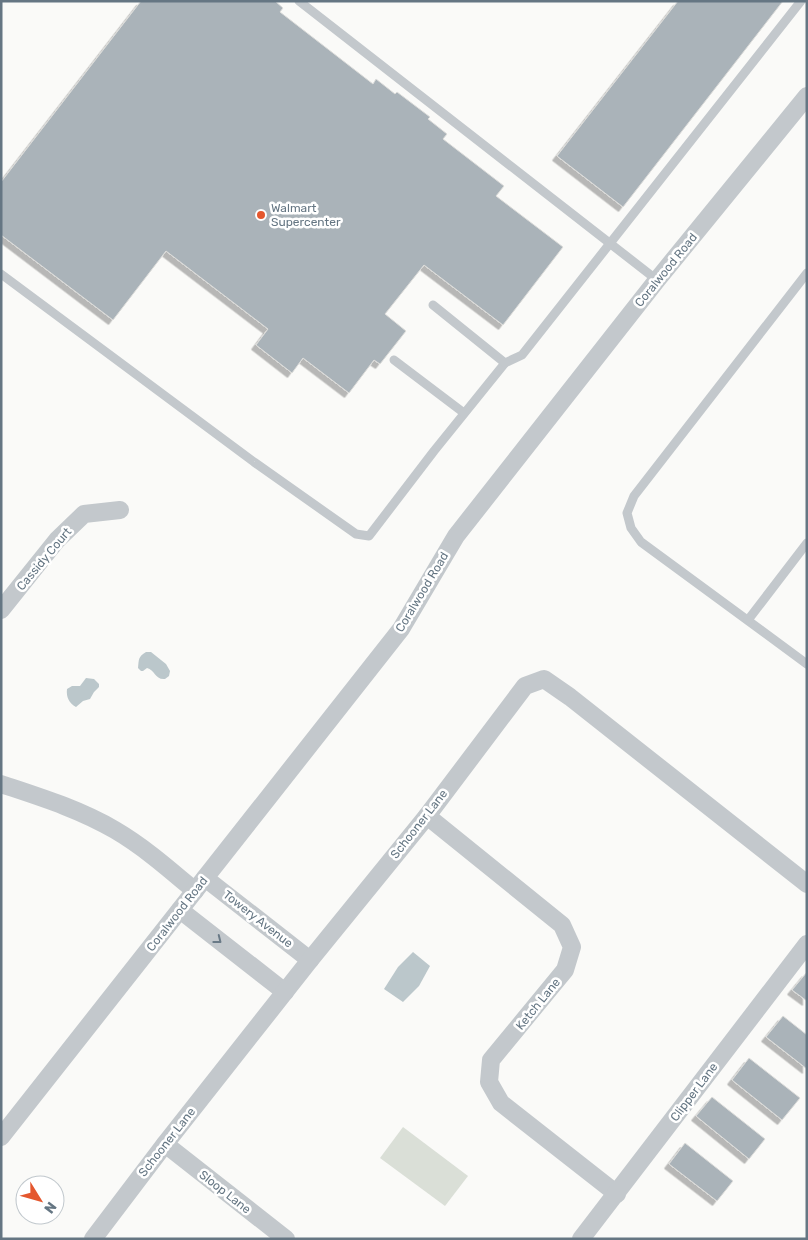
<svg xmlns="http://www.w3.org/2000/svg" width="808" height="1240" font-family="Rubik,sans-serif">
  <style>
    .green { fill: #dadfd7 }
    .water { fill: #bbc7cb }
    .building { fill: #aab3b9; stroke: #dcdcda; filter: url(#shadow) }
    .lines { fill: none; stroke-linecap: round; stroke-linejoin: round }
    .lane { stroke: #c3c8cc; stroke-width: 9 }
    .street { stroke: #c3c8cc; stroke-width: 18 }
    .oneway { stroke: #6a7a87 }
    .poi-dot { fill: #e4572e; stroke: #fff; stroke-width: 2 }
    .labels { text-anchor: middle; dominant-baseline: central; stroke-width: 5; stroke-linejoin: round; paint-order: stroke }
    .poi-label { font-size: 12px; fill: #657683; stroke: #fff; text-anchor: start }
    .street-label { font-size: 12px; fill: #657683; stroke: #fff }
  </style>
  <defs>
    <filter id="shadow"><feDropShadow dx="-4.5" dy="4.5" stdDeviation="0" flood-color="#0004"/></filter>
  </defs>
  <rect width="100%" height="100%" fill="#fafaf8"/>
  <!-- green -->
  <path class="green" d="M403 1127 468 1176 445 1206 380 1158Z"/>
  <!-- water -->
  <g class="water">
    <path d="M146 652H151L166 664 170 671 169 676 165 679C155 680 155 670 147 668L143 671H141L138 668C139 659 138 657 146 652Z"/>
    <path d="M86 678 94 679 99 684V687L94 692 90 699 83 701 76 707C69 703 66 697 67 689L72 686H80Z"/>
    <path d="M413 952 430 966 419 986 403 1002 384 989 398 967Z"/>
  </g>
  <!-- building -->
  <g class="building">
    <path d="M141 1H275L283 8 280 12 373 84 376 79 395 94 397 92 430 117 428 119 447 134 443 139 504 186 496 196 563 247 503 325 424 265 385 314 406 331 380 364 374 360 349 393 303 358 292 373 256 345 268 329 166 251 113 320 1 235V182Z"/>
    <path d="M678 1H783L623 207 557 156Z"/>
    <path d="M807 972V1001L792 990Z"/>
    <path d="M783 1016 807 1035V1069L766 1037Z"/>
    <path d="M749 1058 800 1098 782 1120 732 1080Z"/>
    <path d="M712 1097 765 1139 749 1159 696 1116Z"/>
    <path d="M685 1143 733 1181 717 1201 669 1164Z"/>
  </g>
  <g class="lines">
    <!-- lane -->
    <g class="lane">
      <path d="M299 1 657 280"/>
      <path d="M807 273 634 496 627 513 631 528 641 542 807 664"/>
      <path d="M1 274 254 462 356 534 369 536 434 451 505 363 522 355 801 1"/>
      <path d="M433 305 505 363"/>
      <path d="M394 360 464 413"/>
      <path d="M748 620 807 543"/>
    </g>
    <!-- street -->
    <g class="street">
      <path d="M1 610 57 540 84 514 120 510"/>
      <path d="M1 784C40 797 79 809 115 830 144 847 169 869 195 891"/>
      <path d="M427 816 562 925 572 947 565 970 491 1060 489 1082 501 1103 617 1194"/>
      <path d="M205 878 310 960"/>
      <path d="M180 910 285 992"/>
      <path d="M1 1137 401 629 456 536 657 280 807 96"/>
      <path d="M165 1144 286 1239"/>
      <path d="M93 1239 165 1144 310 960 427 816 525 686 544 679 570 697 807 884"/>
      <path d="M581 1239 807 944"/>
    </g>
  </g>
  <!-- one-way arrows -->
  <defs><path id="oneway-chevron" d="M-2-3.5L2.5 0L-2 3.5" fill="none" stroke-width="1.6" stroke-linecap="round" stroke-linejoin="round" transform="scale(1.25)"/></defs>
  <use class="oneway" href="#oneway-chevron" transform="translate(218 940) rotate(38)"/>
  <!-- markers -->
  <circle class="poi-dot" cx="261" cy="215" r="5"/>
  <g class="labels">
    <!-- poi labels -->
    <g class="poi-label">
      <text x="271" y="208">Walmart<tspan x="271" dy="14">Supercenter</tspan></text>
    </g>
    <!-- street labels -->
    <g class="street-label">
      <text transform="translate(666 270) rotate(-51)">Coralwood Road</text>
      <text transform="translate(44 559) rotate(-50)">Cassidy Court</text>
      <text transform="translate(422 592) rotate(-59)">Coralwood Road</text>
      <text transform="translate(419 824) rotate(-52)">Schooner Lane</text>
      <text transform="translate(177 914) rotate(-52)">Coralwood Road</text>
      <text transform="translate(258 919) rotate(38)">Towery Avenue</text>
      <text transform="translate(538 1004) rotate(-51)">Ketch Lane</text>
      <text transform="translate(694 1092) rotate(-53)">Clipper Lane</text>
      <text transform="translate(167 1142) rotate(-52)">Schooner Lane</text>
      <text transform="translate(225 1192) rotate(38)">Sloop Lane</text>
    </g>
  </g>
  <!-- border -->
  <rect width="808" height="1240" fill="none" stroke="#657683" stroke-width="5"/>
  <!-- north arrow -->
  <g transform="translate(40 1200) rotate(127)"><circle r="24" fill="#ffffff" stroke="#c1c8cd"/>
  <path d="M0-4L9 19L0 12L-9 19Z" fill="#e4572e"/>
  <text y="-8" font-size="14" font-weight="bold" text-anchor="middle" fill="#657683">N</text>
  </g>
</svg>
